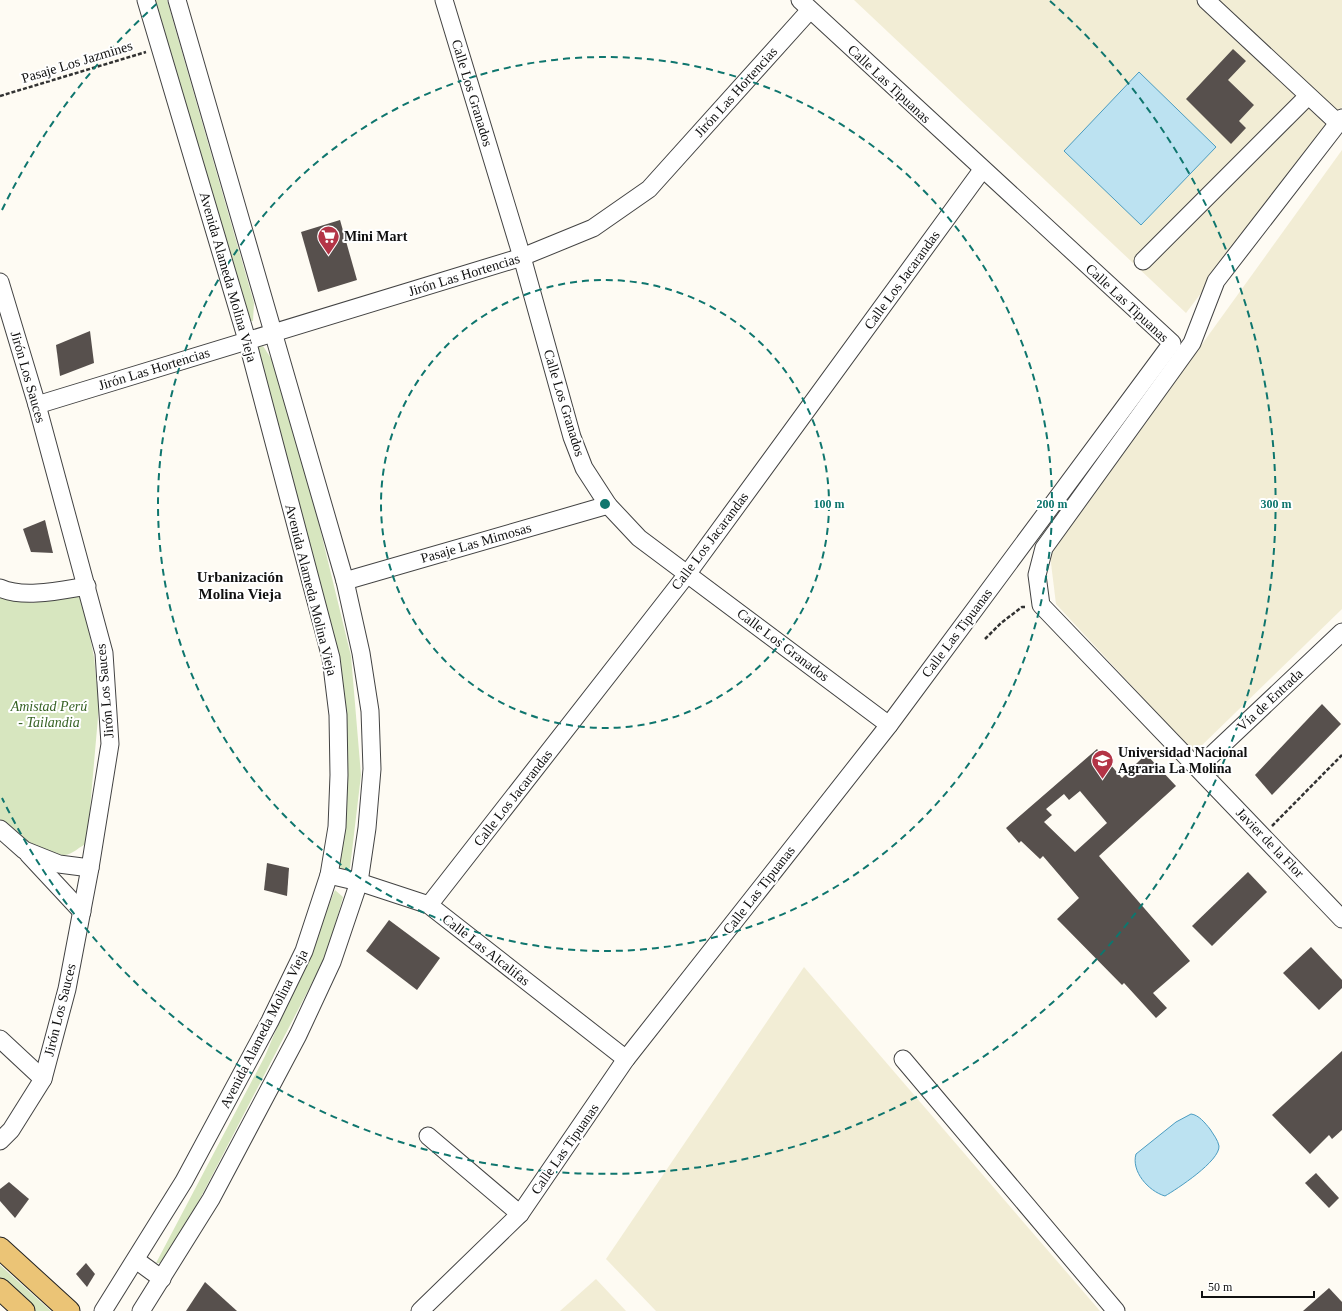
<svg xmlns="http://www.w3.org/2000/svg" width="1342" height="1311" font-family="Georgia,serif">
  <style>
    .farmland { fill: #f2edd5 }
    .green { fill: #d7e6bf }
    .water { fill: #bce2f1; stroke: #4a9cc1 }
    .building { fill: #57504d; fill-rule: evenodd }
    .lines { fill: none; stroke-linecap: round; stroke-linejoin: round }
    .minor-casing { stroke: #434343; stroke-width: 19 }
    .major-casing { stroke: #212121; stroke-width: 23 }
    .path { stroke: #323232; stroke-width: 2.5; stroke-dasharray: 4 2; stroke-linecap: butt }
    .minor { stroke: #fff; stroke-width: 17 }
    .major { stroke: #ebc476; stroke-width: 21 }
    .ring { fill: none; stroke: #0f766e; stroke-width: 2; stroke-dasharray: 7 5 }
    .labels { text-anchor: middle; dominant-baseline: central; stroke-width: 4; stroke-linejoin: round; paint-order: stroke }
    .street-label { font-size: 14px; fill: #101010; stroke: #fff }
    .poi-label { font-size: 14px; font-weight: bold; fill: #101010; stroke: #fff; text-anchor: start }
    .park-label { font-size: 14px; font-style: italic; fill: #376225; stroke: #fff }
    .neighbourhood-label { font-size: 15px; font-weight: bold; fill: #101010; stroke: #fff }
    .centre { fill: #0f766e; stroke: #fff; stroke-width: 2 }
    .ring-label { font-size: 12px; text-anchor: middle; font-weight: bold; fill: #0f766e; stroke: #fff; stroke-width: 4; stroke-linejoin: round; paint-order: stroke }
  </style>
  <rect width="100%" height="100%" fill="#fefbf3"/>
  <!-- farmland -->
  <g class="farmland">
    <path d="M854 0H1342V107L1186 313Z"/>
    <path d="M1342 150V609L1194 753 1056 604 1050 555Z"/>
    <path d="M804 967 1100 1311H656L606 1259Z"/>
    <path d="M596 1279 626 1311H560Z"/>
  </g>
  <!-- green -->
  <g class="green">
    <path d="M152 0H167L254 303 253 321H249Z"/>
    <path d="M263 346 272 360 315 508 351 656 361 775 350 868 343 871 339 866 347 769 256 348Z"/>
    <path d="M81 593 94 657 99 706 87 843C81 846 71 855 65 855 40 855 17 834 0 819V596L32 603Z"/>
    <path d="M335 890 343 897 327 954 175 1247 165 1263H156L265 1056Z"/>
    <path d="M0 1265 51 1311H31L0 1282Z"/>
  </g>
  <!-- water -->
  <g class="water">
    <path d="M1139 72 1216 147 1141 225 1064 151Z"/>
    <path d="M1191 1114C1199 1115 1205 1123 1210 1129 1213 1134 1218 1140 1219 1146 1220 1161 1177 1189 1165 1196 1148 1191 1131 1171 1136 1154L1176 1122Z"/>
  </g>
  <!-- building -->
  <g class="building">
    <path d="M1233 49 1246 61 1228 80 1254 105 1239 121 1246 128 1231 144 1186 99Z"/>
    <path d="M340 220 357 280 318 292 301 232Z"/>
    <path d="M90 331 94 363 60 376 56 345Z"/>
    <path d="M45 520 53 553 31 552 23 529Z"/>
    <path d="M1322 704 1341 724 1272 795 1255 775Z"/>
    <path d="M1097 749 1122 778 1146 754 1176 786 1099 856 1190 961 1153 993 1167 1008 1156 1018 1124 983 1122 985 1057 919 1079 898 1043 856 1040 859 1021 841 1019 843 1006 828ZM1080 791 1107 823 1075 852 1044 822 1052 815 1046 809 1064 794 1069 800Z"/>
    <path d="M267 863 289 868 287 896 264 890Z"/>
    <path d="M1248 872 1267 892 1212 946 1192 926Z"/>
    <path d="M389 920 440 958 417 990 366 951Z"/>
    <path d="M1311 947 1342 980V988L1319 1010 1283 973Z"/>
    <path d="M1342 1051V1130L1332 1139 1329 1135 1310 1154 1272 1115Z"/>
    <path d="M1316 1173 1339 1198 1329 1208 1305 1183Z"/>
    <path d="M9 1182 29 1199 15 1218 0 1201V1189Z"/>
    <path d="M86 1263 95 1274 87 1287 76 1274Z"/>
    <path d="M205 1282 237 1311H186Z"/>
    <path d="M1329 1288 1342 1302V1311H1303Z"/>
  </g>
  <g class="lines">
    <defs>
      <g id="minor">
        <path d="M444 0 522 257 572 437 584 468 608 505 639 538 889 725"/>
        <path d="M1206 0 1338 123"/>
        <path d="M1342 118 1216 281 1192 343 1044 548 1037 575 1041 605 1342 919"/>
        <path d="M1143 261 1308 96"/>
        <path d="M0 282 37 405 104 653 110 744 90 868 67 989 43 1079 11 1130 0 1141"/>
        <path d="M37 405 522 257 593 228 649 189 810 10"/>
        <path d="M345 581 608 505"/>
        <path d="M0 588C24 599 62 590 87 586"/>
        <path d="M1198 768 1342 632"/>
        <path d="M0 829 24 850 59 864 90 868"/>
        <path d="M28 854 82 912"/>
        <path d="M329 875 359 882 429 905 626 1059"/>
        <path d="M429 905 688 573 982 170"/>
        <path d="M0 1039 43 1079"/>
        <path d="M903 1059 1116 1311"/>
        <path d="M428 1136 520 1214"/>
        <path d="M136 1260 162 1279"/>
        <path d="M103 1311 184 1181 270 1021 304 951 329 875 337 827 339 775 338 715 331 658 247 340 146 0"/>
        <path d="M141 1311 211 1199 298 1035 332 962 359 882 367 828 372 769 370 711 361 653 345 581 177 0"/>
        <path d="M420 1311 520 1214 626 1059 889 725 1172 343 800 0"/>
      </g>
      <g id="major">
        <path d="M0 1248 69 1311"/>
        <path d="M0 1289 24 1311"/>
      </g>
    </defs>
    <!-- minor casing -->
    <use href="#minor" class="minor-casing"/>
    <!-- major casing -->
    <use href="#major" class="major-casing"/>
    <!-- path -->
    <g class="path">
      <path d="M0 96 146 52"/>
      <path d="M985 639 1001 623 1022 607H1026"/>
      <path d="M1272 826 1342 755"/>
    </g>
    <!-- minor -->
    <use href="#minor" class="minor"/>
    <!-- major -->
    <use href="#major" class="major"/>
  </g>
  <!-- distance rings -->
  <g class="ring">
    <circle cx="605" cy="504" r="224"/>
    <circle cx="605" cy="504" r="447"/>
    <path d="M2 210A671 671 0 0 1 160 1M1050 1A671 671 0 1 1 2 798"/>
  </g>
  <!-- icons -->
  <defs>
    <symbol id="supermarket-pin" viewBox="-11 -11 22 30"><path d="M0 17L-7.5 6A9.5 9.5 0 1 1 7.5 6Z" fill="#b33446" stroke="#fff"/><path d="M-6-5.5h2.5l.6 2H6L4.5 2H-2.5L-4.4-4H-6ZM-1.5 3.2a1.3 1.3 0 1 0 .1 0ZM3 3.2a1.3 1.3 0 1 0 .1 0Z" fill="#fff"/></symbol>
    <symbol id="university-pin" viewBox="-11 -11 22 30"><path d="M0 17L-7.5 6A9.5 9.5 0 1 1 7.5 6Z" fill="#b33446" stroke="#fff"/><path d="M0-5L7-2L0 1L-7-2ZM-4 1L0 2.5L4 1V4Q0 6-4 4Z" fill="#fff"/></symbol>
  </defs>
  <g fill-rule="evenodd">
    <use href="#supermarket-pin" x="316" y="224" width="25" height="34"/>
    <use href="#university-pin" x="1090" y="748" width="25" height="34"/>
  </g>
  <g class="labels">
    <!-- street labels -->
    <g class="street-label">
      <text transform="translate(77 62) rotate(-17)">Pasaje Los Jazmines</text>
      <text transform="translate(889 84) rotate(43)">Calle Las Tipuanas</text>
      <text transform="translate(736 92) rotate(-48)">Jirón Las Hortencias</text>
      <text transform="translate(472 93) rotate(73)">Calle Los Granados</text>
      <text transform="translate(464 275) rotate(-17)">Jirón Las Hortencias</text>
      <text transform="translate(228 277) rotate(74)">Avenida Alameda Molina Vieja</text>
      <text transform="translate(902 280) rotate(-54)">Calle Los Jacarandas</text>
      <text transform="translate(1127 303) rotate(43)">Calle Las Tipuanas</text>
      <text transform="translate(154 369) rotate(-17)">Jirón Las Hortencias</text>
      <text transform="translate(28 377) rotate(74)">Jirón Los Sauces</text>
      <text transform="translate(564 403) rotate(73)">Calle Los Granados</text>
      <text transform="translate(710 541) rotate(-53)">Calle Los Jacarandas</text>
      <text transform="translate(476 543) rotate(-16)">Pasaje Las Mimosas</text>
      <text transform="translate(311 590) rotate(76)">Avenida Alameda Molina Vieja</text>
      <text transform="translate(957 633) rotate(-53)">Calle Las Tipuanas</text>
      <text transform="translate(783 645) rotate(37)">Calle Los Granados</text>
      <text transform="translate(105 691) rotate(-95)">Jirón Los Sauces</text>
      <text transform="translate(1270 700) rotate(-43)">Vía de Entrada</text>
      <text transform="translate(513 798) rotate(-52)">Calle Los Jacarandas</text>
      <text transform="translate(1270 843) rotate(46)">Javier de la Flor</text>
      <text transform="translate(759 890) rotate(-52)">Calle Las Tipuanas</text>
      <text transform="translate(486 950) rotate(38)">Calle Las Alcalifas</text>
      <text transform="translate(60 1010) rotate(-76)">Jirón Los Sauces</text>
      <text transform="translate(264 1029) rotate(-63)">Avenida Alameda Molina Vieja</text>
      <text transform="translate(565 1149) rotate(-55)">Calle Las Tipuanas</text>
    </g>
    <!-- poi labels -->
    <g class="poi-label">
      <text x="344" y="236">Mini Mart</text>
      <text x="1118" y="752">Universidad Nacional<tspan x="1118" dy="16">Agraria La Molina</tspan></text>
    </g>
    <!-- park labels -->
    <g class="park-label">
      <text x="49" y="706">Amistad Perú<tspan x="49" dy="16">- Tailandia</tspan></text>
    </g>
    <!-- neighbourhood labels -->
    <g class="neighbourhood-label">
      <text x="240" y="577">Urbanización<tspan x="240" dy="17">Molina Vieja</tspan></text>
    </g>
  </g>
  <circle cx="605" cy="504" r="6" class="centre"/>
  <g class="ring-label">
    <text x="829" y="508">100 m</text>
    <text x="1052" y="508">200 m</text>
    <text x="1276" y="508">300 m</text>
  </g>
  <!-- scale -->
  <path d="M1202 1291v6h112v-6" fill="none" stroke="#101010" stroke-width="2"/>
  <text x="1208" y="1291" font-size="12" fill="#101010" stroke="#ffffff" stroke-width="3" paint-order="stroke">50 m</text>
</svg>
